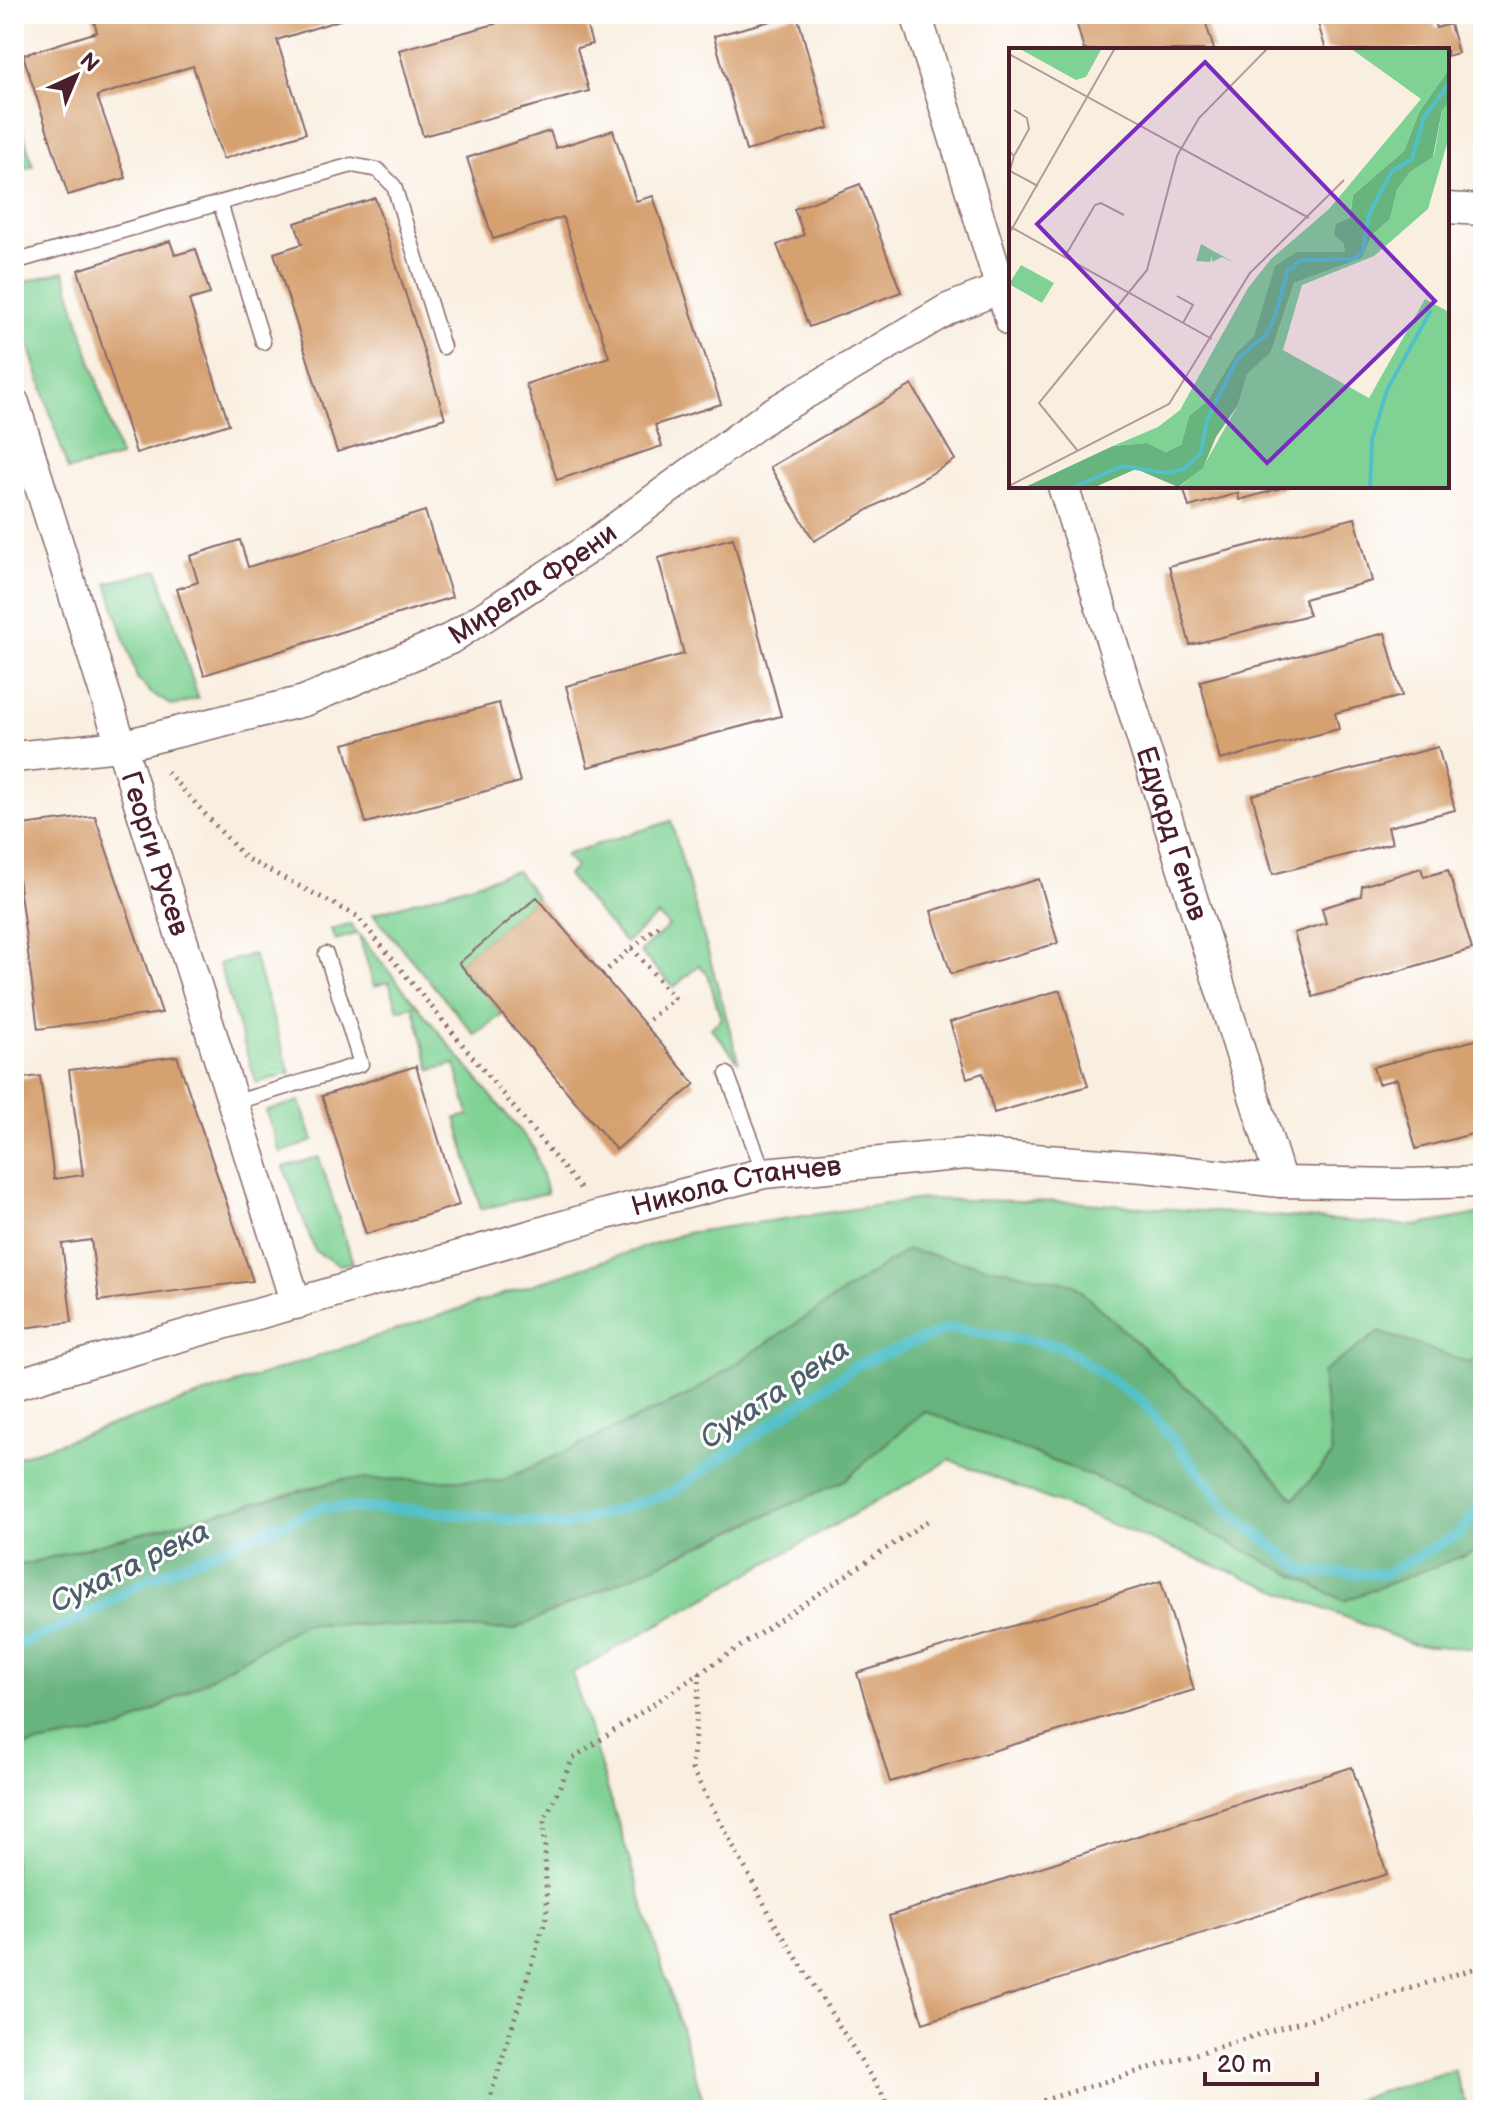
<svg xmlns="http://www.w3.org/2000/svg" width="1497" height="2124" font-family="'Balsamiq Sans',sans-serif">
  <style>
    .green { fill: #80d294; stroke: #657860; stroke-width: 2 }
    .forest { fill: #68b47e; stroke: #596a54; stroke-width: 2 }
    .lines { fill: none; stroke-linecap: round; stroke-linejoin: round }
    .stream { stroke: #52c0c8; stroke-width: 11 }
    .building { fill: #d6a171 }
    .service-casing { stroke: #87686b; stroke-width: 17 }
    .minor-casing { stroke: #87686b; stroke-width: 33 }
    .path { stroke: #87686b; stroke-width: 5; stroke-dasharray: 2 6; stroke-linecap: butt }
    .service { stroke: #fff; stroke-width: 14 }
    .minor { stroke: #fff; stroke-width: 30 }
    .labels { text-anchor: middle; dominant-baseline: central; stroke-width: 6; stroke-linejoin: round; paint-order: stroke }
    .street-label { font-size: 28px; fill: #4a1f2b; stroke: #fff }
    .water-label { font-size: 30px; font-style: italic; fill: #4d5f6a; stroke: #fff }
    .inset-river { fill: none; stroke: #52c0c8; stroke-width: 4 }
    .inset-road { fill: none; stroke: #b39c98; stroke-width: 2 }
    .view { fill: #7b2cbf; fill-opacity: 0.15; stroke: #7b2cbf; stroke-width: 4 }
    .inset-edge { fill: none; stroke: #4a1f2b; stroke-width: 4 }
  </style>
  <rect width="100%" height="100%" fill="#fff"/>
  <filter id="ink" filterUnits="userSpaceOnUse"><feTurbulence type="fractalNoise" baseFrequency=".0125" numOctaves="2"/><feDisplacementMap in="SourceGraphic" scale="16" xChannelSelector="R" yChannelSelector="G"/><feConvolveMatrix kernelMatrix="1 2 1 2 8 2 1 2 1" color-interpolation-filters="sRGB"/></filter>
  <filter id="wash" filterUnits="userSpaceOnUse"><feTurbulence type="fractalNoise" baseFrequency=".006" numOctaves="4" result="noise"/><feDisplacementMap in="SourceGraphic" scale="32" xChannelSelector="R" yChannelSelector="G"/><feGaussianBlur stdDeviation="1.8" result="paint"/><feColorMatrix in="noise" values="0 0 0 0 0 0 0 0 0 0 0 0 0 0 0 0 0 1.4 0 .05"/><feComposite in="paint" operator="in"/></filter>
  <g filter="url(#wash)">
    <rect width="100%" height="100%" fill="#f9efe1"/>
    <!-- green -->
    <g class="green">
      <path d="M14 102 33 166 14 171Z"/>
      <path d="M64 271 120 457 68 470 14 297V285Z"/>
      <path d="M158 570 198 698 173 706 152 694 137 678 107 583Z"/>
      <path d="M671 821 739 1062 711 1028 721 1019 708 975 699 965 674 987 640 952 669 926 658 915 625 943 567 875 576 867 564 855Z"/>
      <path d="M516 871 537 897 459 963 502 1014 475 1035 373 914Z"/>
      <path d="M350 924 534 1148 547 1193 481 1209 456 1118 469 1115 455 1064 431 1070 413 1006 398 1010 389 982 374 986 358 933 335 940 331 929Z"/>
      <path d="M253 954 290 1073 256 1083 219 964Z"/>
      <path d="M300 1101 313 1141 280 1153 266 1111Z"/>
      <path d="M319 1157 353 1263 339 1265 315 1251 284 1167Z"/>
      <path d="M922 1199 1071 1202 1415 1226 1483 1213V1353L1470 1363 1379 1332 1332 1456 1294 1499 1233 1430 1073 1284 690 1394 502 1481 344 1479 14 1567V1458L686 1233Z"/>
      <path d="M924 1411 1120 1487 1344 1600 1483 1548V1649L1415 1645 950 1460 572 1673 706 2110H14V1748L122 1729 305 1623 513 1630 845 1480Z"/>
      <path d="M1454 2070 1467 2110H1321Z"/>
    </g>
    <!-- forest -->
    <path class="forest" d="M907 1250 1073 1284 1233 1430 1294 1499 1332 1456 1322 1373 1379 1332 1470 1363 1483 1353V1548L1344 1601 1120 1487 924 1411 845 1480 513 1630 305 1623 121 1729 14 1748V1567L345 1479 502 1481 690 1394Z"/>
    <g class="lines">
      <!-- stream -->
      <path class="stream" d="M14 1647 74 1622 144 1581 323 1507 420 1510 563 1526 671 1493 857 1365 951 1328 1061 1346 1143 1402 1231 1513 1306 1572 1385 1574 1459 1534 1483 1503"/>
    </g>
    <g id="blocks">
      <!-- building -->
      <g class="building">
        <path d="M92 14H348L349 17 277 40 306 133 223 159 193 66 97 96 126 178 68 195 23 55 97 32Z"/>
        <path d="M492 14H583L592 44 577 48 589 91 423 136 399 50 495 24Z"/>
        <path d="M797 14 829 128 746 151 714 36Z"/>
        <path d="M1074 14H1203L1214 50H1084Z"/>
        <path d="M1315 14H1431L1436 28 1450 24 1458 53 1447 56V50H1326Z"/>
        <path d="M613 130 636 201 653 196 721 404 655 425 662 446 557 480 526 384 609 357 563 217 493 239 467 158 550 131 556 148Z"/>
        <path d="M860 184 901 292 809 327 777 245 804 235 794 209Z"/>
        <path d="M375 198 445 418 337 452 274 253 302 244 295 223Z"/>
        <path d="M170 241 175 255 196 249 210 294 189 300 229 424 136 453 78 270Z"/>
        <path d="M912 385 955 460 814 541 770 467Z"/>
        <path d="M1183 486H1286V487L1239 500 1238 493 1189 507Z"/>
        <path d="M425 511 452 597 204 675 177 589 198 582 190 556 240 540 248 567Z"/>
        <path d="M1355 518 1372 581 1304 599 1309 615 1190 645 1169 566Z"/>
        <path d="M733 538 781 716 588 767 566 686 684 654 658 558Z"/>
        <path d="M1385 633 1402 696 1335 713 1339 729 1220 760 1200 681Z"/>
        <path d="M499 703 520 782 366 823 344 744Z"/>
        <path d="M1438 747 1455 810 1388 827 1392 843 1273 874 1252 795Z"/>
        <path d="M95 816 162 1013 38 1029 14 848V826Z"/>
        <path d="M1421 868 1424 877 1448 870 1472 949 1313 997 1294 933 1326 923 1322 908 1361 896 1362 886Z"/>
        <path d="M1039 879 1058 943 951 974 931 911Z"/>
        <path d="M537 897 695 1084 616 1150 459 963Z"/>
        <path d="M1060 990 1088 1086 994 1113 983 1073 967 1078 950 1022Z"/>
        <path d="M1483 1038V1131L1416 1149 1397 1079 1378 1084 1373 1067Z"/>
        <path d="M177 1056 253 1281 99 1301 91 1240 62 1244 72 1322 14 1329V1079L40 1076 54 1179 83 1175 69 1070Z"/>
        <path d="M416 1066 459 1205 366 1234 322 1096Z"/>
        <path d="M1161 1581 1194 1690 890 1782 857 1673Z"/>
        <path d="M1352 1767 1387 1874 923 2023 889 1916Z"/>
      </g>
    </g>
  </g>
  <g filter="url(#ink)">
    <use href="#blocks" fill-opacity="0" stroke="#87686b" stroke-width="2"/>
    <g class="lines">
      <defs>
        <g id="service">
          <path d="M220 203 263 342"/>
          <path d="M14 262 352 165 378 170 394 186 443 347"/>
          <path d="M727 1074 764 1173"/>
          <path d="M233 1103 361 1064 326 954"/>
        </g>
        <g id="minor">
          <path d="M916 14 1011 321"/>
          <path d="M1447 208 1483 210"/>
          <path id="s1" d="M14 403 296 1304"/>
          <path id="s2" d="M1063 486 1281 1182"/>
          <path id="s3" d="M14 757 120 746 304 701 450 639 583 552 769 415 948 309 1011 284"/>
          <path id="s4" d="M14 1385 56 1372 598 1216 764 1173 966 1154 1144 1167 1281 1182 1404 1184 1483 1182"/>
        </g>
      </defs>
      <!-- service casing -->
      <use href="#service" class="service-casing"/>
      <!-- minor casing -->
      <use href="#minor" class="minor-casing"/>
      <!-- path -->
      <g class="path">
        <path d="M167 772 245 858 357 916 580 1188"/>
        <path d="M632 948 674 998 644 1024"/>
        <path d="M602 974 662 922"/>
        <path d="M700 1673 692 1769 774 1922 892 2110"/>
        <path d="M486 2110 547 1915 544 1821 573 1758 929 1520"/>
        <path d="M1012 2110 1483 1966"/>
      </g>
      <!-- service -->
      <use href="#service" class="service"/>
      <!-- minor -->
      <use href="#minor" class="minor"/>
    </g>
  </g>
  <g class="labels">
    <!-- street labels -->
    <g class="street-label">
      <text stroke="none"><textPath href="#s3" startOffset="554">Мирела Френи</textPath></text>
      <text stroke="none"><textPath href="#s2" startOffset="364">Едуард Генов</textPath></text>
      <text stroke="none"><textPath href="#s1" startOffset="472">Георги Русев</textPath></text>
      <text stroke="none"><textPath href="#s4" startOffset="750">Никола Станчев</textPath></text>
    </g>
    <!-- water labels -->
    <g class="water-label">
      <text transform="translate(775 1394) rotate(-34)">Сухата река</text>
      <text transform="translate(130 1567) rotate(-26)">Сухата река</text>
    </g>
  </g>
  <!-- overview -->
  <g transform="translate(1009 48)">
    <rect width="440" height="440" fill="#f9efe1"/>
    <path d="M9 0H93L77 29 67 32ZM341 0H440V21L410 64 395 103 344 147 336 204H288L245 288 227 305 199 352 180 368 172 397 157 404 138 395 104 398 149 379 171 362 239 240 262 211 320 161 412 51ZM440 55V89L419 161 365 208 293 237 274 302 360 350 416 251 440 264V440H169L194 419 229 357 238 325 262 304 285 235 353 210 363 187 381 171 388 142 401 124 425 108 433 62ZM192 196 226 215 213 209 203 214V208L201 214 187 213ZM12 217 45 235 33 255 0 236Z" fill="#80d294"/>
    <path d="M440 21V55L433 62 424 109 401 124 388 142 381 171 363 187 353 210 285 235 262 304 238 326 229 357 207 389 194 420 169 439 127 421 84 440H14L104 398 138 395 157 404 172 397 180 368 199 352 227 305 245 288 266 218 288 204H336L335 195 325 187 327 176 341 170 344 147 395 103 410 64Z" fill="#68b47e"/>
    <path class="inset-river" d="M63 440 113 418 158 425 175 421 192 405 198 372 228 311 257 287 265 271 279 222 293 212 345 211 354 203 360 166 383 123 403 111 415 69 440 36M361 440 363 392 378 342 422 262"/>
    <path class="inset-road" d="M0 6 300 170M0 103 5 108 1 123 29 138M5 108 20 81 18 70 5 62M0 178 203 291M0 186 106 0M55 210 86 157 92 155 115 167M168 248 184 257 174 275M68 402 30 355 138 222 168 108 190 70 259 0M0 438 160 356 241 225 335 132"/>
    <path class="view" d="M196 14 426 253 258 415 28 176Z"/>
    <rect width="440" height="440" class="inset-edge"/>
  </g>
  <!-- margin -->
  <rect width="1497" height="2124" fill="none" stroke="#fff" stroke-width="48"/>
  <!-- north arrow -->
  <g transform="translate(76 76) rotate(44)" stroke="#ffffff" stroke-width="6" paint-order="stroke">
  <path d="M0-6L14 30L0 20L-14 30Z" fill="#4a1f2b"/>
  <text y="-12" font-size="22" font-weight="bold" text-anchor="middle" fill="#4a1f2b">N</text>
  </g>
  <!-- scale -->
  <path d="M1205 2072v12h112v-12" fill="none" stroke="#4a1f2b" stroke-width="4"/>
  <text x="1217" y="2072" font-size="24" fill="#4a1f2b" stroke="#ffffff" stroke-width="6" paint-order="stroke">20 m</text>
</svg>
